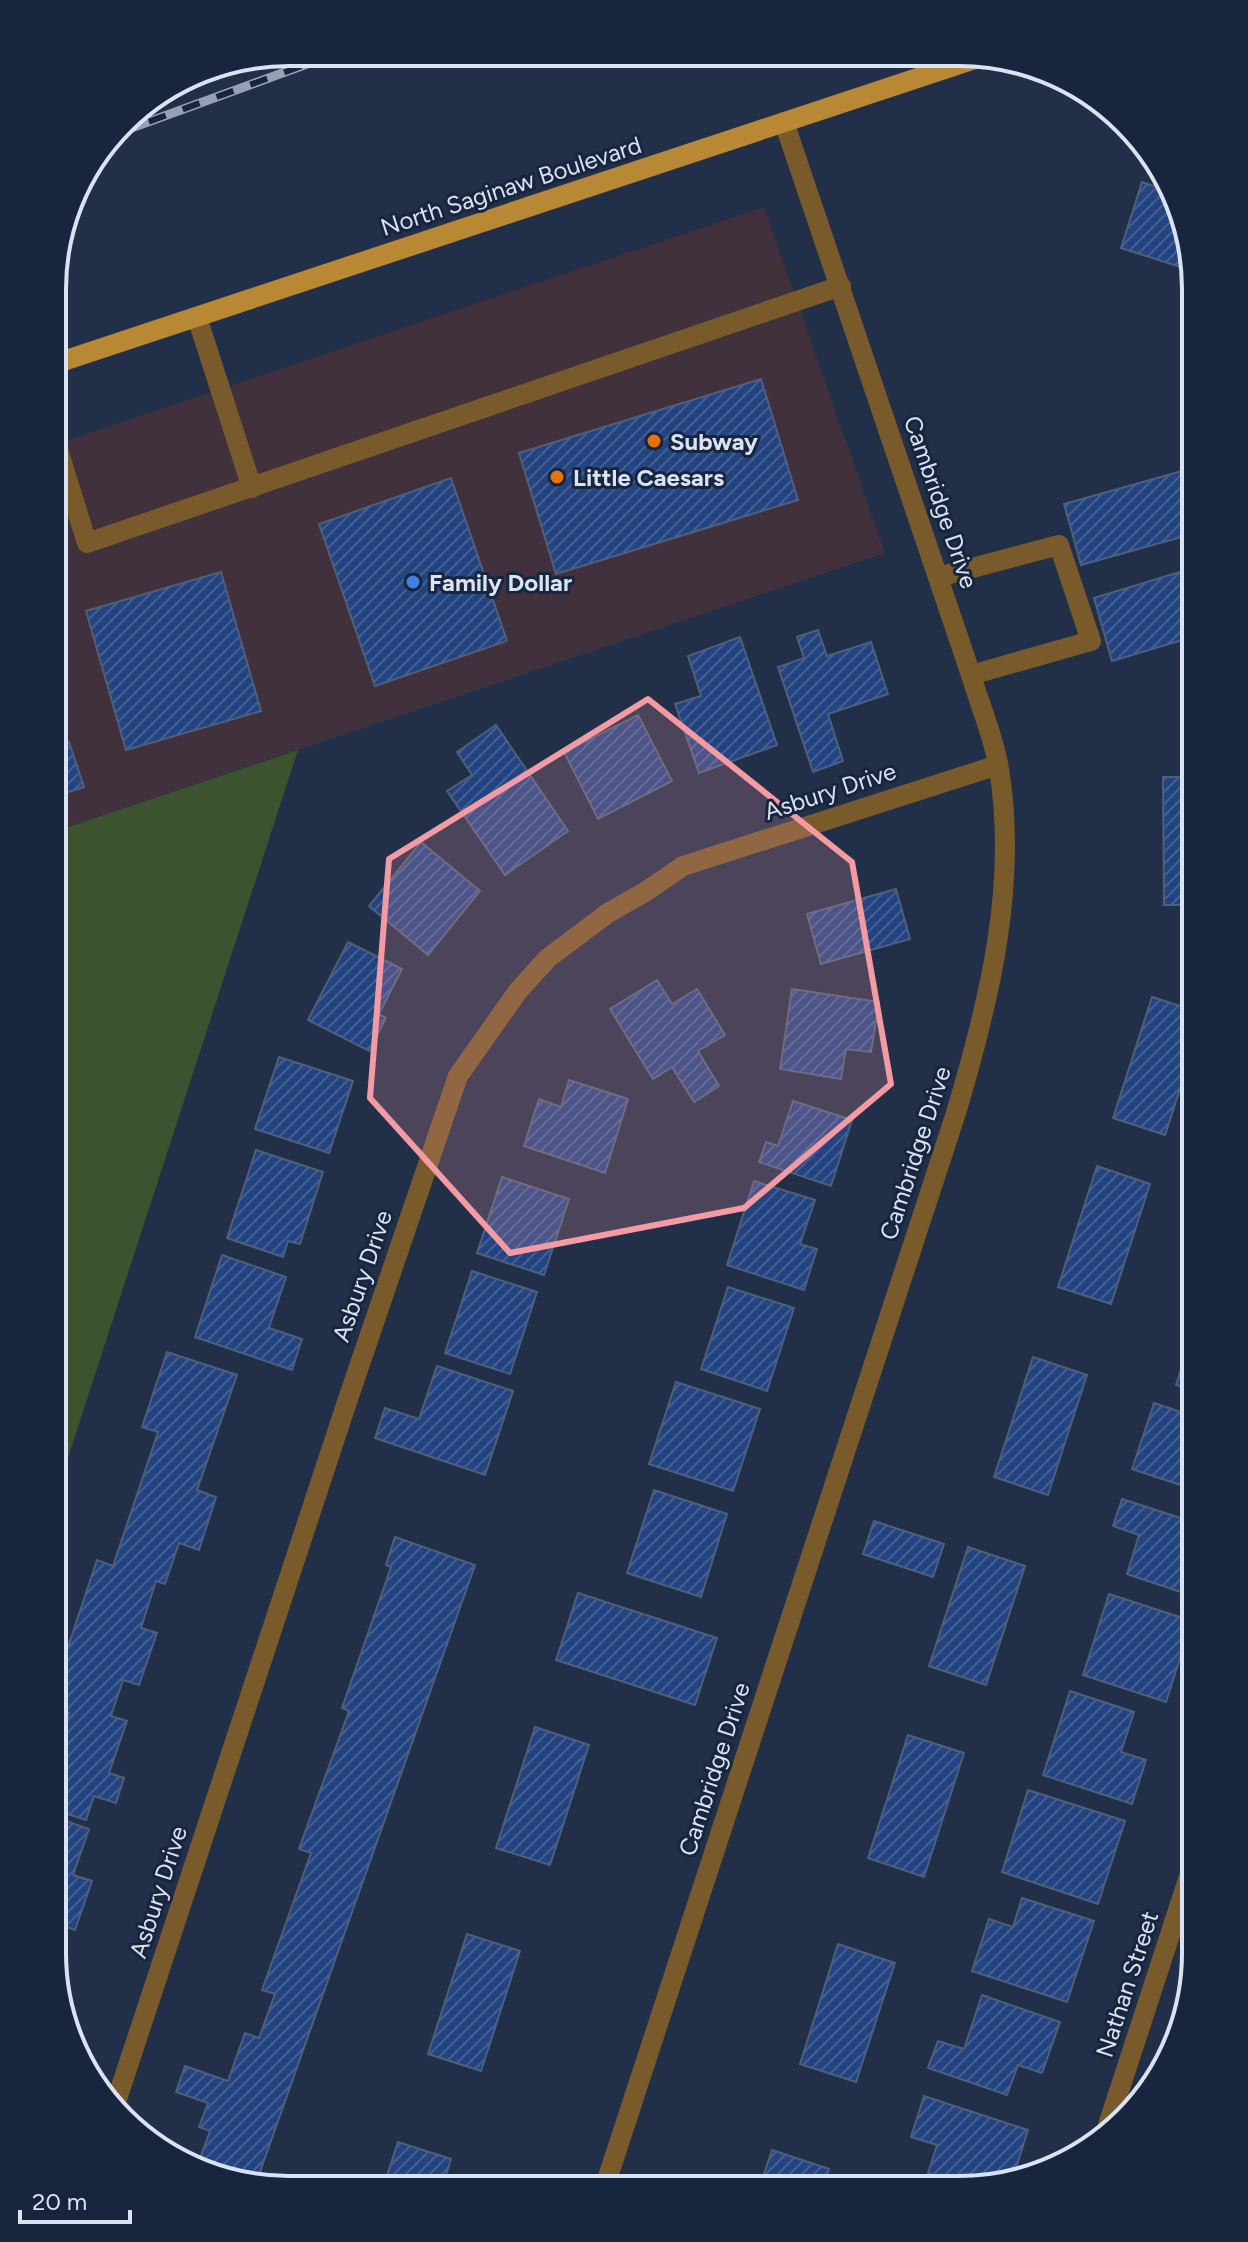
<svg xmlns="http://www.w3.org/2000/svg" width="1248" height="2242" font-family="Figtree,sans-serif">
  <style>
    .commercial { fill: #41313d }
    .green { fill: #3b532e }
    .building { fill: url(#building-hatch); stroke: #4f5f7b; stroke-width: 2 }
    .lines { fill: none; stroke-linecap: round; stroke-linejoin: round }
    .minor { stroke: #795b2b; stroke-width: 20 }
    .major { stroke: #b98834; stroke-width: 20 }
    .rail-casing { stroke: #96a1b5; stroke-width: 9 }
    .rail { stroke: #18253e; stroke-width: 6; stroke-dasharray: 18; stroke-linecap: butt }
    .marked { fill: #f49aa3; fill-opacity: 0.2; stroke: #f49aa3; stroke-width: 6; stroke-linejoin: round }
    .food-dot { fill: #e8710a; stroke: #18253e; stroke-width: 3 }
    .shop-dot { fill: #3f7fe0; stroke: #18253e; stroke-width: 3 }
    .labels { text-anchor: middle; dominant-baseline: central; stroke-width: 6; stroke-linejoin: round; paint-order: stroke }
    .street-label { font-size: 24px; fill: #d9e3f3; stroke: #18253e }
    .poi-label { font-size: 24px; font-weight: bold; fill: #d9e3f3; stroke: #18253e; text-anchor: start }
    .rim { fill: none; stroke: #d9e3f3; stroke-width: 4 }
  </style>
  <defs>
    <pattern id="building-hatch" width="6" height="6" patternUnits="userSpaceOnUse" patternTransform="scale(2)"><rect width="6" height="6" fill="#234481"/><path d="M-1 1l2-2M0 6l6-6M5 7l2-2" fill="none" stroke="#425f93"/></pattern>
  </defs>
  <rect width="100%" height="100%" fill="#212f48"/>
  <!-- commercial -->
  <path class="commercial" d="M764 207 885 553 53 832 54 445Z"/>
  <!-- green -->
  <path class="green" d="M298 750 53 1504V832Z"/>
  <!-- building -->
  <g class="building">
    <path d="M1142 182 1169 191 1183 213 1193 271 1121 248Z"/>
    <path d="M761 379 798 500 556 574 519 453Z"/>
    <path d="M1196 467V533L1081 565 1064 504Z"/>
    <path d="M451 478 507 641 375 686 319 524Z"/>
    <path d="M1196 567V636L1112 661 1094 598Z"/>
    <path d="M221 572 261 711 126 750 86 611Z"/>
    <path d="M818 630 827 656 871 642 888 694 828 714 843 761 813 772 778 667 804 658 797 637Z"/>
    <path d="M740 637 777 745 699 773 675 704 701 696 688 656Z"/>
    <path d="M638 715 672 781 598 819 564 752Z"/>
    <path d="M496 725 568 831 505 875 447 791 472 775 457 752Z"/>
    <path d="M69 742 84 787 53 797V747Z"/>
    <path d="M1163 777H1196V905H1164Z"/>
    <path d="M421 842 480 891 428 955 369 906Z"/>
    <path d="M896 889 910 939 821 964 807 914Z"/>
    <path d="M348 942 402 969 379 1014 386 1018 369 1051 308 1020Z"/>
    <path d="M657 980 672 1004 697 989 725 1035 698 1051 719 1086 694 1102 672 1067 653 1079 610 1009Z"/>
    <path d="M792 989 879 1002 871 1052 846 1049 841 1079 780 1069Z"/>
    <path d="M1152 997 1196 1011V1040L1165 1135 1113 1118Z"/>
    <path d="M279 1057 353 1081 329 1153 255 1129Z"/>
    <path d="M569 1080 628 1099 605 1173 524 1146 539 1099 561 1107Z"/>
    <path d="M793 1101 852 1120 831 1186 759 1162 766 1142 778 1146Z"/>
    <path d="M256 1150 323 1172 300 1244 288 1241 283 1257 227 1238Z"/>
    <path d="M1097 1166 1150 1184 1111 1304 1058 1287Z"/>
    <path d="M502 1177 569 1199 544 1275 477 1253Z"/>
    <path d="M754 1181 815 1200 800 1244 817 1249 804 1290 727 1265Z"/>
    <path d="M222 1255 286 1277 269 1328 302 1339 292 1370 195 1337Z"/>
    <path d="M472 1271 537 1292 510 1374 445 1353Z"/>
    <path d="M728 1287 794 1308 767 1391 701 1369Z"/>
    <path d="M1196 1324V1392L1176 1385Z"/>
    <path d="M167 1352 237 1375 197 1490 216 1497 199 1550 179 1543 165 1584 156 1581 141 1628 157 1633 139 1685 123 1680 111 1716 127 1721 109 1773 124 1778 116 1803 94 1796 86 1820 52 1809V1763L69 1713 52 1708V1695L97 1560 113 1566 158 1432 142 1427Z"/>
    <path d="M1033 1357 1087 1375 1048 1495 994 1477Z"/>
    <path d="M437 1366 513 1391 485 1475 375 1438 385 1408 419 1419Z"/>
    <path d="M676 1382 760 1409 733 1491 649 1464Z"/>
    <path d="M1154 1403 1196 1417V1490L1132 1469Z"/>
    <path d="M654 1490 727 1514 701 1597 627 1573Z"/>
    <path d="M1122 1499 1196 1523V1597L1127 1574 1139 1535 1113 1526Z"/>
    <path d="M874 1521 944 1544 933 1577 863 1554Z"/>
    <path d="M395 1537 475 1565 255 2186 199 2161 210 2131 199 2127 208 2103 176 2092 185 2066 228 2081 245 2033 259 2038 275 1994 262 1990 311 1853 299 1849 349 1711 342 1708 391 1567 386 1565Z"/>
    <path d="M968 1547 1025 1566 986 1685 929 1666Z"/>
    <path d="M578 1593 717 1638 695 1705 556 1660Z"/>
    <path d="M1109 1594 1192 1621 1166 1702 1083 1675Z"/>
    <path d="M1070 1691 1134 1712 1121 1752 1146 1760 1132 1804 1043 1775Z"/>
    <path d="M535 1727 589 1745 550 1865 496 1848Z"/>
    <path d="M908 1735 964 1753 924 1877 868 1858Z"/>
    <path d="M1028 1790 1125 1821 1098 1904 1002 1872Z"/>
    <path d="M52 1816 89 1829 73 1875 92 1881 75 1930 64 1926 53 1959Z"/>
    <path d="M1022 1898 1094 1921 1067 2002 972 1971 989 1919 1013 1927Z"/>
    <path d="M467 1934 520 1951 481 2071 428 2054Z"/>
    <path d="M838 1944 895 1963 856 2082 800 2064Z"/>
    <path d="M982 1995 1060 2022 1042 2073 1018 2065 1007 2095 928 2068 938 2041 964 2049Z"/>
    <path d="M924 2096 1028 2130 1012 2181 973 2188 928 2173 937 2145 911 2137Z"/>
    <path d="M398 2142 451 2159 442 2188H383Z"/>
    <path d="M772 2150 829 2169 822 2190 759 2189Z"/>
  </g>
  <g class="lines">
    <!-- minor -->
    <g class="minor">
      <path d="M197 317 252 488"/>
      <path d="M54 437 87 543 841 286"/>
      <path d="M938 577 1059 545 1091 641 971 675"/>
      <path d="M115 2105 347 1402 458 1076 518 991 548 958 608 913 645 892 683 866 998 765"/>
      <path d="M1108 2125 1195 1858"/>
      <path d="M604 2189 956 1113C989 1002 1018 885 999 769 994 737 980 706 971 675L784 122"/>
    </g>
    <!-- major -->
    <path class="major" d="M54 364 984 56"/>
    <defs>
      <path id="rail" d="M115 134 340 52"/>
    </defs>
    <!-- rail casing -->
    <use href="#rail" class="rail-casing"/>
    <!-- rail -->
    <use href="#rail" class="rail"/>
  </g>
  <!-- marked area -->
  <path class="marked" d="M648 699 852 862 891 1084 744 1208 510 1253 370 1098 389 859Z"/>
  <!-- markers -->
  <g class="food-dot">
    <circle cx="654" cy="441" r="8"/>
    <circle cx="557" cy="477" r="8"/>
  </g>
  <circle class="shop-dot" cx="413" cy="582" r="8"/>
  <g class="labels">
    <!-- street labels -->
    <g class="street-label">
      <text transform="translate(511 186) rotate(-18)">North Saginaw Boulevard</text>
      <text transform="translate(941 502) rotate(71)">Cambridge Drive</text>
      <text transform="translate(830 791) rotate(-18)">Asbury Drive</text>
      <text transform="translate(915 1153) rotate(-72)">Cambridge Drive</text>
      <text transform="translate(362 1276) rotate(-71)">Asbury Drive</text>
      <text transform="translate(714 1769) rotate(-72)">Cambridge Drive</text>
      <text transform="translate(158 1892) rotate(-72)">Asbury Drive</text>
      <text transform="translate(1127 1984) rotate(-72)">Nathan Street</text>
    </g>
    <!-- poi labels -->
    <g class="poi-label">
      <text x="670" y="441">Subway</text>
      <text x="573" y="477">Little Caesars</text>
      <text x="429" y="582">Family Dollar</text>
    </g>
  </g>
  <!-- crop -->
  <path d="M0 0H1248V2242H0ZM289 66H959A223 223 0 0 1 1182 289V1953A223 223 0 0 1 959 2176H289A223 223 0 0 1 66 1953V289A223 223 0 0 1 289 66Z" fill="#18253e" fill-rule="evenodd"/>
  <path class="rim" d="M289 66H959A223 223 0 0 1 1182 289V1953A223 223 0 0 1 959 2176H289A223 223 0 0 1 66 1953V289A223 223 0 0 1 289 66Z"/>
  <!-- scale -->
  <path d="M20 2210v12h110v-12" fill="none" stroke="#d9e3f3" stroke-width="4"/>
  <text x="32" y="2210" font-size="24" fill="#d9e3f3" stroke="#18253e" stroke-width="6" paint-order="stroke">20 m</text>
</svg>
